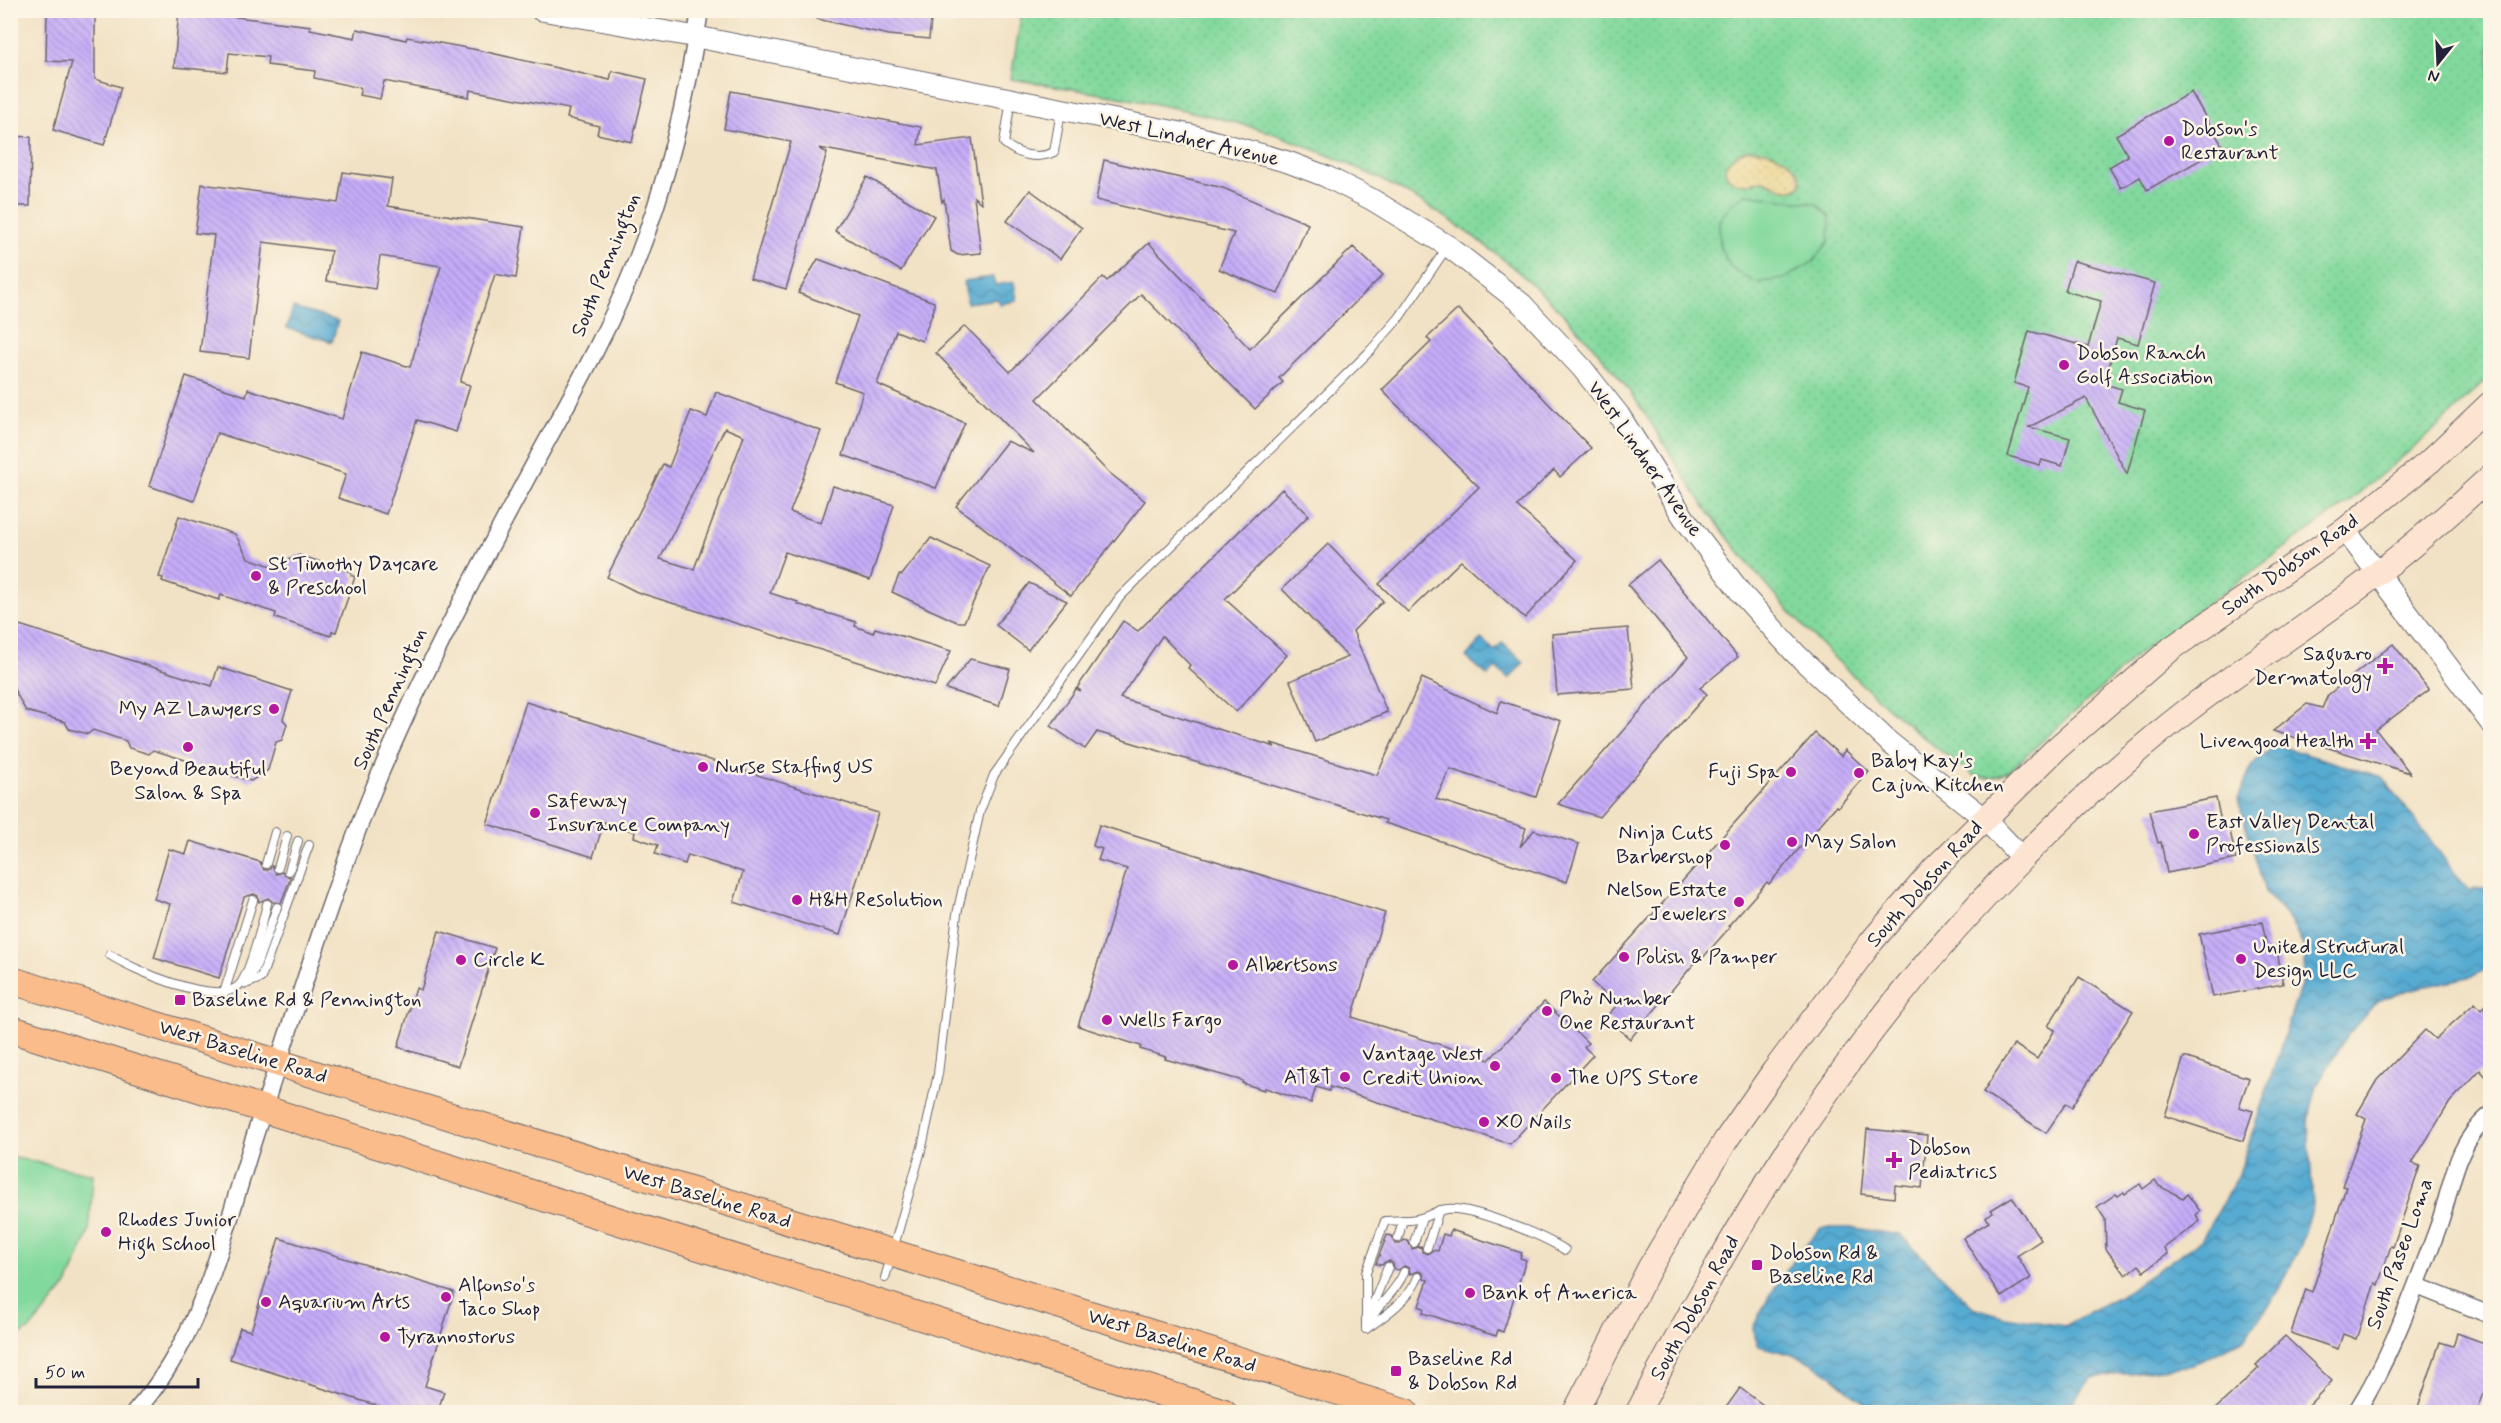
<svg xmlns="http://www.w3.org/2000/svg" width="2501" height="1423" font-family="Mynerve,sans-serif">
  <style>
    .grass { fill: url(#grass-dots); stroke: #527e6c; stroke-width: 1.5 }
    .sand { fill: url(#sand-dots); stroke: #887e6c; stroke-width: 1.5 }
    .pitch { fill: #82d99d; stroke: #527e6c; stroke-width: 1.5 }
    .water { fill: url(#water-waves); stroke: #3c6686; stroke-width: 1.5 }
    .building { fill: url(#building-back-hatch); fill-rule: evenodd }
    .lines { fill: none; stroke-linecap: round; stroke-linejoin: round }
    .service-casing { stroke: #6b656b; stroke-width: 10 }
    .minor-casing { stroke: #6b656b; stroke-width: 19 }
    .tertiary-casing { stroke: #6b656b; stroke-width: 23 }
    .secondary-casing { stroke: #6b656b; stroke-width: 26 }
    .primary-casing { stroke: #6b656b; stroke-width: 29 }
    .service { stroke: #fff; stroke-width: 8 }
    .minor { stroke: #fff; stroke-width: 16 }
    .tertiary { stroke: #fff; stroke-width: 21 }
    .secondary { stroke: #fde4d0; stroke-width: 24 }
    .primary { stroke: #f9bc8a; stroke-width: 27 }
    .poi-dot { fill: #b5179e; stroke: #fcf5e5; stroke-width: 2 }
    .labels { text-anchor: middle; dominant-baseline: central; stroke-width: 5; stroke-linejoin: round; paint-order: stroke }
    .poi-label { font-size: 21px; fill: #22223b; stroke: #fcf5e5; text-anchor: start }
    .street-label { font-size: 21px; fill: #22223b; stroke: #fcf5e5 }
  </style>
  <defs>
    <pattern id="grass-dots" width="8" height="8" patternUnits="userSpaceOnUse" patternTransform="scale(1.5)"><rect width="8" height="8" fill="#82d99d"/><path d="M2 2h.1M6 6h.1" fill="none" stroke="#70ba88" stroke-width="1.8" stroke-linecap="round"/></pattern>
    <pattern id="sand-dots" width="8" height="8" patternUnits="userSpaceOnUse" patternTransform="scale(1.5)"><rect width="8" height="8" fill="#eeda9e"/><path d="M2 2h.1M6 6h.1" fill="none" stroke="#ccbb89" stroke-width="1.8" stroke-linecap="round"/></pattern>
    <pattern id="water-waves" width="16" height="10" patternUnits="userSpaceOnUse" patternTransform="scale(1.5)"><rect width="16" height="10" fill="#56abd2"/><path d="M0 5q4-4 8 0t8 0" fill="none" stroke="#478bac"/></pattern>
    <pattern id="building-back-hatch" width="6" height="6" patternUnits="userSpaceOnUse" patternTransform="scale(1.5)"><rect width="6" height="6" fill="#c6adf9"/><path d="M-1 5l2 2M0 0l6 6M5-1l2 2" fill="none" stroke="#a08ccb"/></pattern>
  </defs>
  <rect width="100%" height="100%" fill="#fcf5e5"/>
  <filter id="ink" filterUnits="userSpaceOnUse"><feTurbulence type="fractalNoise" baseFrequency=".0167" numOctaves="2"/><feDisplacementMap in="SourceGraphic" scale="12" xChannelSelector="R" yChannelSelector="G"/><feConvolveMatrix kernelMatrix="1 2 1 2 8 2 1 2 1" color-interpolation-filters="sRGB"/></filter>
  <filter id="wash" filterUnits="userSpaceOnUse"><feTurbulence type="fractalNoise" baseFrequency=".008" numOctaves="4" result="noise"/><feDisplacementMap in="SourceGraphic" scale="24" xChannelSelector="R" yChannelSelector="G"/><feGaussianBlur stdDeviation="1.35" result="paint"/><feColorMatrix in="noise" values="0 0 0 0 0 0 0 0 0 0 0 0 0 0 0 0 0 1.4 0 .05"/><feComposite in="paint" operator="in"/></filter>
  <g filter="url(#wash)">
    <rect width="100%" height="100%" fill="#f2e2c5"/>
    <!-- grass -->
    <path class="grass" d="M1022 10 2490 11V375L2437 428 2347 503 2142 651 2008 772C1995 778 1987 780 1973 775 1872 702 1784 615 1710 514 1678 471 1654 422 1621 380 1541 278 1439 199 1318 151 1303 145 1288 138 1272 133 1187 107 1099 93 1011 79Z"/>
    <!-- sand -->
    <path class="sand" d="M1749 149C1770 150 1795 158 1801 180L1799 187C1786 195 1781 187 1769 182 1757 177 1744 189 1733 181 1713 168 1736 153 1749 149Z"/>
    <!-- pitch -->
    <g class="pitch">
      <path d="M1746 194 1817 204 1830 217 1829 241 1813 262 1784 279 1755 283 1731 267 1720 248 1719 221 1731 204Z"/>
      <path d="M11 1157 93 1174 89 1232 67 1285 30 1329 11 1341Z"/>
    </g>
    <!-- water -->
    <g class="water">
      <path d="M993 277 995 285 1014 282 1017 301 999 304 998 299 967 303 964 281Z"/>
      <path d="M293 308 338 321 332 342 287 328Z"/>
      <path d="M1481 639 1495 651 1502 643 1524 662 1509 679 1495 668 1488 676 1466 657Z"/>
      <path d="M2275 745 2382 777 2468 890 2490 888V967L2473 976 2408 990 2377 1001 2346 1037 2317 1085 2308 1122 2313 1206 2300 1248 2272 1301 2243 1340 2193 1365 2091 1378 2065 1412H1875L1826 1371 1801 1357 1758 1346 1753 1328C1770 1290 1793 1259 1821 1228H1854L1900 1235 1973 1307 2005 1317 2064 1326 2121 1295 2201 1240 2239 1174 2301 985 2306 951 2289 919 2265 892 2238 799 2252 765Z"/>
    </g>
    <g id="blocks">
      <!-- building -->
      <g class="building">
        <path d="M47 10H95V79L121 87 104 145 53 130 72 62 46 61Z"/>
        <path d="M179 10 311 26 310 29 355 38 357 29 406 40 407 37 478 50 610 80 612 71 647 79 632 142 597 134 599 126 567 118 569 109 470 90 469 97 384 81 380 99 359 95 361 88 314 78 315 71 267 65 268 57 229 53 227 72 174 67Z"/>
        <path d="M818 10H932L929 39 889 35 817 19Z"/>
        <path d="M731 91 921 127 918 145 972 138 981 203 974 197 981 253 958 255 951 251 944 199 942 202 937 170 819 148 827 153 786 289 750 278 791 142 724 129Z"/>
        <path d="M2191 92 2223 147 2147 190 2140 177 2121 188 2109 167 2128 156 2116 135Z"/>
        <path d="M10 136 31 137 30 206H10Z"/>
        <path d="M1104 160 1223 188 1308 224 1278 294 1219 269 1234 233 1096 200Z"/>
        <path d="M343 172 392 179 388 206 524 227 516 278 495 274 460 382 470 385 456 432 417 420 386 514 338 498 346 474 217 433 194 501 149 486 186 376 246 396 248 389 342 419 362 352 410 367 441 266 380 256 375 289 326 281 331 251 263 242 249 358 200 352 214 235 195 233 202 184 338 203Z"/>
        <path d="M867 177 934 216 901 271 835 231Z"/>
        <path d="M1030 190 1082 228 1060 259 1007 221Z"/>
        <path d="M1149 243 1250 349 1353 247 1383 275 1279 378 1283 382 1255 409 1141 294 1037 399 1107 471 1145 501 1071 596 956 506 1007 441 1034 453 936 353 965 326 1010 372 1103 277 1107 281Z"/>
        <path d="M818 259 934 302V309L922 341 896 331 877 384 965 423 936 488 843 455 863 392 835 382 858 316 798 293Z"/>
        <path d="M2074 261 2155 283 2138 344 2117 338 2104 384 2122 389 2118 402 2145 410 2127 474 2086 398 2029 427 2070 438 2062 466 2042 460 2040 465 2008 456 2028 387 2014 383 2029 331 2088 347 2101 301 2065 291Z"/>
        <path d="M1458 309 1591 448 1560 477 1554 470 1517 506 1577 560 1525 618 1461 561 1408 612 1379 584 1479 487 1382 390 1431 342 1427 338Z"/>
        <path d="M716 392 821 431 790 512 821 523 833 486 894 505 870 580 785 552 770 593 798 602 797 604 856 622 855 626 873 633 875 628 951 651 935 686 637 592 607 577 663 464 669 467 691 411 707 417ZM725 428 744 436 694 569 660 559Z"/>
        <path d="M1282 489 1309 515 1225 599 1287 655 1236 712 1188 668 1190 665 1162 636 1120 698 1275 747 1271 743 1377 775 1422 678 1497 713 1501 701 1561 721 1536 797 1450 769 1436 799 1526 828 1520 847 1534 830 1579 844 1567 882 1385 823 1386 820 1097 732 1085 749 1051 726 1076 689 1081 691 1077 688 1123 621 1138 631Z"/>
        <path d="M179 516 235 534 248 558 274 567 299 555 352 572 351 575 355 577 336 632 332 631 331 636 275 618 276 613 221 595 219 600 162 581 163 578 159 577Z"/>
        <path d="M931 538 990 566 964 622H957L892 592 899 575H902Z"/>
        <path d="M1328 544 1383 601 1353 631 1387 712 1315 742 1290 681 1348 657 1282 589Z"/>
        <path d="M1658 560 1738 657 1700 688 1707 694 1599 817 1558 804 1688 657 1628 585Z"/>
        <path d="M1029 583 1067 601 1028 650 996 625Z"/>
        <path d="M10 622 212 686 218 667 292 691 283 719 287 724 282 740 276 742 268 770 251 781 214 770 209 772 189 767 185 760 153 750 149 754 129 748 126 741 93 730 88 734 69 729 65 722 26 711 10 682Z"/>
        <path d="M1628 628 1634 689 1557 695 1552 634Z"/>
        <path d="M2393 644 2429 690 2376 730 2410 773 2273 731 2307 704 2322 708 2328 695Z"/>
        <path d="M970 659 1010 669 999 706 946 689Z"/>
        <path d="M526 702 878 813 840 935 734 902 743 872 688 855 685 864 655 854 658 845 634 837 635 832 604 822 593 857 487 824Z"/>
        <path d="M1815 733 1841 756 1845 750 1869 772 1838 807 1836 806 1769 884 1767 882 1728 926 1730 927 1700 961 1698 959 1630 1039 1606 1017 1617 1005 1592 982Z"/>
        <path d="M2216 798 2221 822 2228 821 2236 859 2167 873 2161 842 2158 843 2149 811Z"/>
        <path d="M1099 825 1385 913 1352 1017 1489 1060 1544 1002 1588 1043 1584 1047 1593 1055 1510 1144 1330 1087 1329 1091 1316 1087 1311 1103 1265 1088 1264 1090 1242 1083 1243 1081 1165 1059 1166 1057 1140 1049 1141 1046 1078 1026 1127 869 1098 860 1102 849 1093 846Z"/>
        <path d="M190 841 260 862 264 870H268L272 866 276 874 283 872 285 876 291 877 281 903 273 902 268 898 259 902 258 896 254 894 244 897 219 978 154 958 170 904 154 899 169 849 186 854Z"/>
        <path d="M2262 922 2268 952 2277 950 2283 984 2213 997 2199 934Z"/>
        <path d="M439 931 495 948 458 1066 398 1047 416 988 421 990Z"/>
        <path d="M2079 977 2133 1011 2072 1107 2066 1103 2046 1133 1983 1092 2014 1044 2037 1059 2055 1030 2048 1026Z"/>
        <path d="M2490 1001V1081L2480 1070 2450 1102 2412 1163 2420 1166 2393 1247 2391 1246 2378 1285 2375 1283 2356 1339 2343 1334 2338 1349 2291 1333 2306 1289 2312 1292 2346 1187 2342 1186 2366 1119 2357 1114 2377 1080 2425 1030 2435 1039 2475 1003 2481 1010Z"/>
        <path d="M2184 1057 2249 1078 2239 1107 2253 1111 2243 1141 2165 1116Z"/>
        <path d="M1867 1129 1927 1135 1922 1188 1895 1185 1894 1198 1861 1194Z"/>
        <path d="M2155 1180 2159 1186 2183 1198 2187 1194 2200 1211 2196 1215 2200 1221 2164 1248 2168 1254 2144 1271 2139 1265 2126 1275 2106 1249 2105 1219 2097 1207 2116 1194 2118 1196 2124 1192 2125 1194 2140 1184 2143 1189Z"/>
        <path d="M2012 1197 2041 1240 2017 1256 2031 1278 2001 1297 1963 1238 1989 1222 1986 1217 1993 1212 1991 1210Z"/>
        <path d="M1451 1230 1522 1253 1520 1258 1526 1260 1503 1332 1498 1330 1496 1336 1423 1313 1424 1308 1419 1306 1428 1280 1424 1279 1423 1273 1418 1271 1410 1274 1409 1268 1404 1266 1398 1270 1394 1269 1393 1264 1390 1261 1385 1262 1382 1265 1376 1264 1387 1235 1392 1236 1396 1244H1400L1404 1240 1408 1241 1412 1249 1421 1246 1422 1252 1428 1254 1433 1250 1438 1251 1443 1234 1449 1236Z"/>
        <path d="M279 1238 454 1292 425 1386 444 1392 437 1413H400L230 1359 240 1328 251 1331Z"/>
        <path d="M2457 1333 2490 1345V1392L2485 1390 2477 1413H2416L2440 1342 2453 1346Z"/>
        <path d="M2285 1336 2332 1381 2301 1413H2211L2259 1368 2256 1365Z"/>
        <path d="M1740 1388 1774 1413H1722Z"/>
      </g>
    </g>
  </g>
  <g filter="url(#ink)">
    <use href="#blocks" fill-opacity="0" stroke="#6b656b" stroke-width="1.5"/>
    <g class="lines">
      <defs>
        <g id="service">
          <path d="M1011 100 1004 143C1018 155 1037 160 1054 152L1061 111"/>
          <path d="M266 864 275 832"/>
          <path d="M278 868 287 836"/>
          <path d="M289 871 298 841"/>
          <path d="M110 955C134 970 212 1005 237 987 249 979 263 920 267 904"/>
          <path d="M248 983 261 978 309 845"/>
          <path d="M246 984 255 969 277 907"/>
          <path d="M224 993 253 900"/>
          <path d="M1398 1238 1403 1220"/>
          <path d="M1414 1243 1422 1218"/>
          <path d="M1427 1248 1439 1210"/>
          <path d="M885 1278 922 1147 938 1074 957 914 980 811 994 775 1120 597 1369 352 1399 318 1448 246"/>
          <path d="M1369 1314 1388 1267"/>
          <path d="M1367 1326C1376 1305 1396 1293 1404 1272"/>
          <path d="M1366 1329V1273L1385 1221C1395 1220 1407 1221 1417 1219 1428 1217 1436 1210 1447 1209 1471 1206 1544 1236 1565 1250"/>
          <path d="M1366 1329C1384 1317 1411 1298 1418 1277"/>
        </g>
        <g id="minor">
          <path d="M2417 1286 2490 1315"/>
          <path d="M135 1412C204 1335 224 1231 255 1135 293 1018 328 902 374 788 421 675 479 567 537 459 572 395 609 330 636 262 667 182 688 95 700 10"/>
          <path d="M2356 1412C2391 1357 2413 1294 2436 1233 2453 1189 2452 1147 2490 1115"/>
        </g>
        <g id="tertiary">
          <path d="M541 10 697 37 1191 135 1288 162 1325 176 1371 199 1448 246 1522 304 1582 368 1619 415 1684 518 1741 593 1795 653 1890 743 1984 818 2023 859"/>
          <path d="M2345 530 2490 722"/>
        </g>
        <g id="secondary">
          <path d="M1575 1412 1649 1269 1726 1140 1774 1071 1872 941 1934 869 2057 748 2172 648 2345 530 2429 462 2490 404"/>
          <path d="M1638 1412C1689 1313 1743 1215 1806 1123 1904 978 2024 844 2159 733 2229 675 2306 629 2378 573 2417 543 2454 510 2490 477"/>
        </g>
        <g id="primary">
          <path d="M10 980 1405 1412"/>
          <path d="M10 1029 1223 1412"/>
        </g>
      </defs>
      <!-- service casing -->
      <use href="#service" class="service-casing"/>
      <!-- minor casing -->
      <use href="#minor" class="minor-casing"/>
      <!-- tertiary casing -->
      <use href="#tertiary" class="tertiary-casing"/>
      <!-- secondary casing -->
      <use href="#secondary" class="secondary-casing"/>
      <!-- primary casing -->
      <use href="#primary" class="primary-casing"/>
      <!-- service -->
      <use href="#service" class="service"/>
      <!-- minor -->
      <use href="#minor" class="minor"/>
      <!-- tertiary -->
      <use href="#tertiary" class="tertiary"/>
      <!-- secondary -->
      <use href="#secondary" class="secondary"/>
      <!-- primary -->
      <use href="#primary" class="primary"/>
    </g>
  </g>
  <!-- markers -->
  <g class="poi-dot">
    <circle cx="2169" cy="141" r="6"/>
    <circle cx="2064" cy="365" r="6"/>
    <circle cx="256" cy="576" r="6"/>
    <path d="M2382 657h6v6h6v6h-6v6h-6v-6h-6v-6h6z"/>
    <circle cx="274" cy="709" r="6"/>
    <path d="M2365 732h6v6h6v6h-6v6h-6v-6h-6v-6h6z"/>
    <circle cx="188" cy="747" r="6"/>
    <circle cx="703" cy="767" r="6"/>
    <circle cx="1791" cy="772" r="6"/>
    <circle cx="1859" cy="773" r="6"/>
    <circle cx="535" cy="813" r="6"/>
    <circle cx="2194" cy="834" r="6"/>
    <circle cx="1792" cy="842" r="6"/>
    <circle cx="1725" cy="845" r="6"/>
    <circle cx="797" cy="900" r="6"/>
    <circle cx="1739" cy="902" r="6"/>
    <circle cx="1624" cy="957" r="6"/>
    <circle cx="2241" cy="959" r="6"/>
    <circle cx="461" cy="960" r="6"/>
    <circle cx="1233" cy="965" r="6"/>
    <rect x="174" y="994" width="12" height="12" rx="3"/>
    <circle cx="1547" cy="1011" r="6"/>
    <circle cx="1107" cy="1020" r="6"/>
    <circle cx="1495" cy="1066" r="6"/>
    <circle cx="1345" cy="1077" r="6"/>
    <circle cx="1556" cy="1078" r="6"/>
    <circle cx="1484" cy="1122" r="6"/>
    <path d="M1891 1151h6v6h6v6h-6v6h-6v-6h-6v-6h6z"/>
    <circle cx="106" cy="1232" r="6"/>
    <rect x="1751" y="1259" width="12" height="12" rx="3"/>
    <circle cx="1470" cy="1293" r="6"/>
    <circle cx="446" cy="1297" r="6"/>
    <circle cx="266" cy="1302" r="6"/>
    <circle cx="385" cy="1337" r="6"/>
    <rect x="1390" y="1365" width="12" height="12" rx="3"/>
  </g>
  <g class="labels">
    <!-- poi labels -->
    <g class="poi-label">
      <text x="2181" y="129">Dobson's<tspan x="2181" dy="24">Restaurant</tspan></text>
      <text x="2076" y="353">Dobson Ranch<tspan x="2076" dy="24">Golf Association</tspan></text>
      <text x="268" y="564">St Timothy Daycare<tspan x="268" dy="24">&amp; Preschool</tspan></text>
      <text x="2372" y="654" text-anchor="end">Saguaro<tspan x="2372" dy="24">Dermatology</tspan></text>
      <text x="262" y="709" text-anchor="end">My AZ Lawyers</text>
      <text x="2354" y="741" text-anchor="end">Livengood Health</text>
      <text x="1871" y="761">Baby Kay's<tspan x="1871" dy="24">Cajun Kitchen</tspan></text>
      <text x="715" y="767">Nurse Staffing US</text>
      <text x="188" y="769" text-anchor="middle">Beyond Beautiful<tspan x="188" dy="24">Salon &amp; Spa</tspan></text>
      <text x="1779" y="772" text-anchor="end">Fuji Spa</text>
      <text x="547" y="801">Safeway<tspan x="547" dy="24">Insurance Company</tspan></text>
      <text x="2206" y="822">East Valley Dental<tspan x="2206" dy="24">Professionals</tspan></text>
      <text x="1713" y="833" text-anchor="end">Ninja Cuts<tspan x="1713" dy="24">Barbershop</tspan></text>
      <text x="1804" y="842">May Salon</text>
      <text x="1727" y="890" text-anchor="end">Nelson Estate<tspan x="1727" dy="24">Jewelers</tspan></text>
      <text x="809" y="900">H&amp;H Resolution</text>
      <text x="2253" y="947">United Structural<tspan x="2253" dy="24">Design LLC</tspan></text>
      <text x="1636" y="957">Polish &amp; Pamper</text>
      <text x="473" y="960">Circle K</text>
      <text x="1245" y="965">Albertsons</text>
      <text x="1559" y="999">Phở Number<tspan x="1559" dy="24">One Restaurant</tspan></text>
      <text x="192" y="1000">Baseline Rd &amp; Pennington</text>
      <text x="1119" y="1020">Wells Fargo</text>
      <text x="1483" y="1054" text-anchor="end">Vantage West<tspan x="1483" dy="24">Credit Union</tspan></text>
      <text x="1333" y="1077" text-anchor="end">AT&amp;T</text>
      <text x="1568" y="1078">The UPS Store</text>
      <text x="1496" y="1122">XO Nails</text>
      <text x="1908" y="1148">Dobson<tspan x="1908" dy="24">Pediatrics</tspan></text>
      <text x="118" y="1220">Rhodes Junior<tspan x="118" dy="24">High School</tspan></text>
      <text x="1769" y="1253">Dobson Rd &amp;<tspan x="1769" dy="24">Baseline Rd</tspan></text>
      <text x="458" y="1285">Alfonso's<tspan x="458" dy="24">Taco Shop</tspan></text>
      <text x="1482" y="1293">Bank of America</text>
      <text x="278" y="1302">Aquarium Arts</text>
      <text x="397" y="1337">Tyrannostorus</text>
      <text x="1408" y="1359">Baseline Rd<tspan x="1408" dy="24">&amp; Dobson Rd</tspan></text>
    </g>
    <!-- street labels -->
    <g class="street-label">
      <text transform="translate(1189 139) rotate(13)">West Lindner Avenue</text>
      <text transform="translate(606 265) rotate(-68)">South Pennington</text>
      <text transform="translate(1645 459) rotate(55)">West Lindner Avenue</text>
      <text transform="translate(2290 565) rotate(-35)">South Dobson Road</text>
      <text transform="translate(390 699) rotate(-66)">South Pennington</text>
      <text transform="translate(1925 884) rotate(-48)">South Dobson Road</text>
      <text transform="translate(243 1052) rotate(17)">West Baseline Road</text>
      <text transform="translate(707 1197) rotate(17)">West Baseline Road</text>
      <text transform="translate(2400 1254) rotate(-70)">South Paseo Loma</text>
      <text transform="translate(1695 1308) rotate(-61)">South Dobson Road</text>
      <text transform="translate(1172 1341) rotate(17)">West Baseline Road</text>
    </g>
  </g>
  <!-- margin -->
  <rect width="2501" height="1423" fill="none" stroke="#fcf5e5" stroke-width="36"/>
  <!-- north arrow -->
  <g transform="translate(2438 63) rotate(198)" stroke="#fcf5e5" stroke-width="4.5" paint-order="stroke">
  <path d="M0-4.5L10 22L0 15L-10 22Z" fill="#22223b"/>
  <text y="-9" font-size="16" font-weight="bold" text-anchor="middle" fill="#22223b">N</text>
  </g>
  <!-- scale -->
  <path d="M36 1378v9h162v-9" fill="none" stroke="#22223b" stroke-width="3"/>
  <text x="45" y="1378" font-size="18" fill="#22223b" stroke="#fcf5e5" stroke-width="4.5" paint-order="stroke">50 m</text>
</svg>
